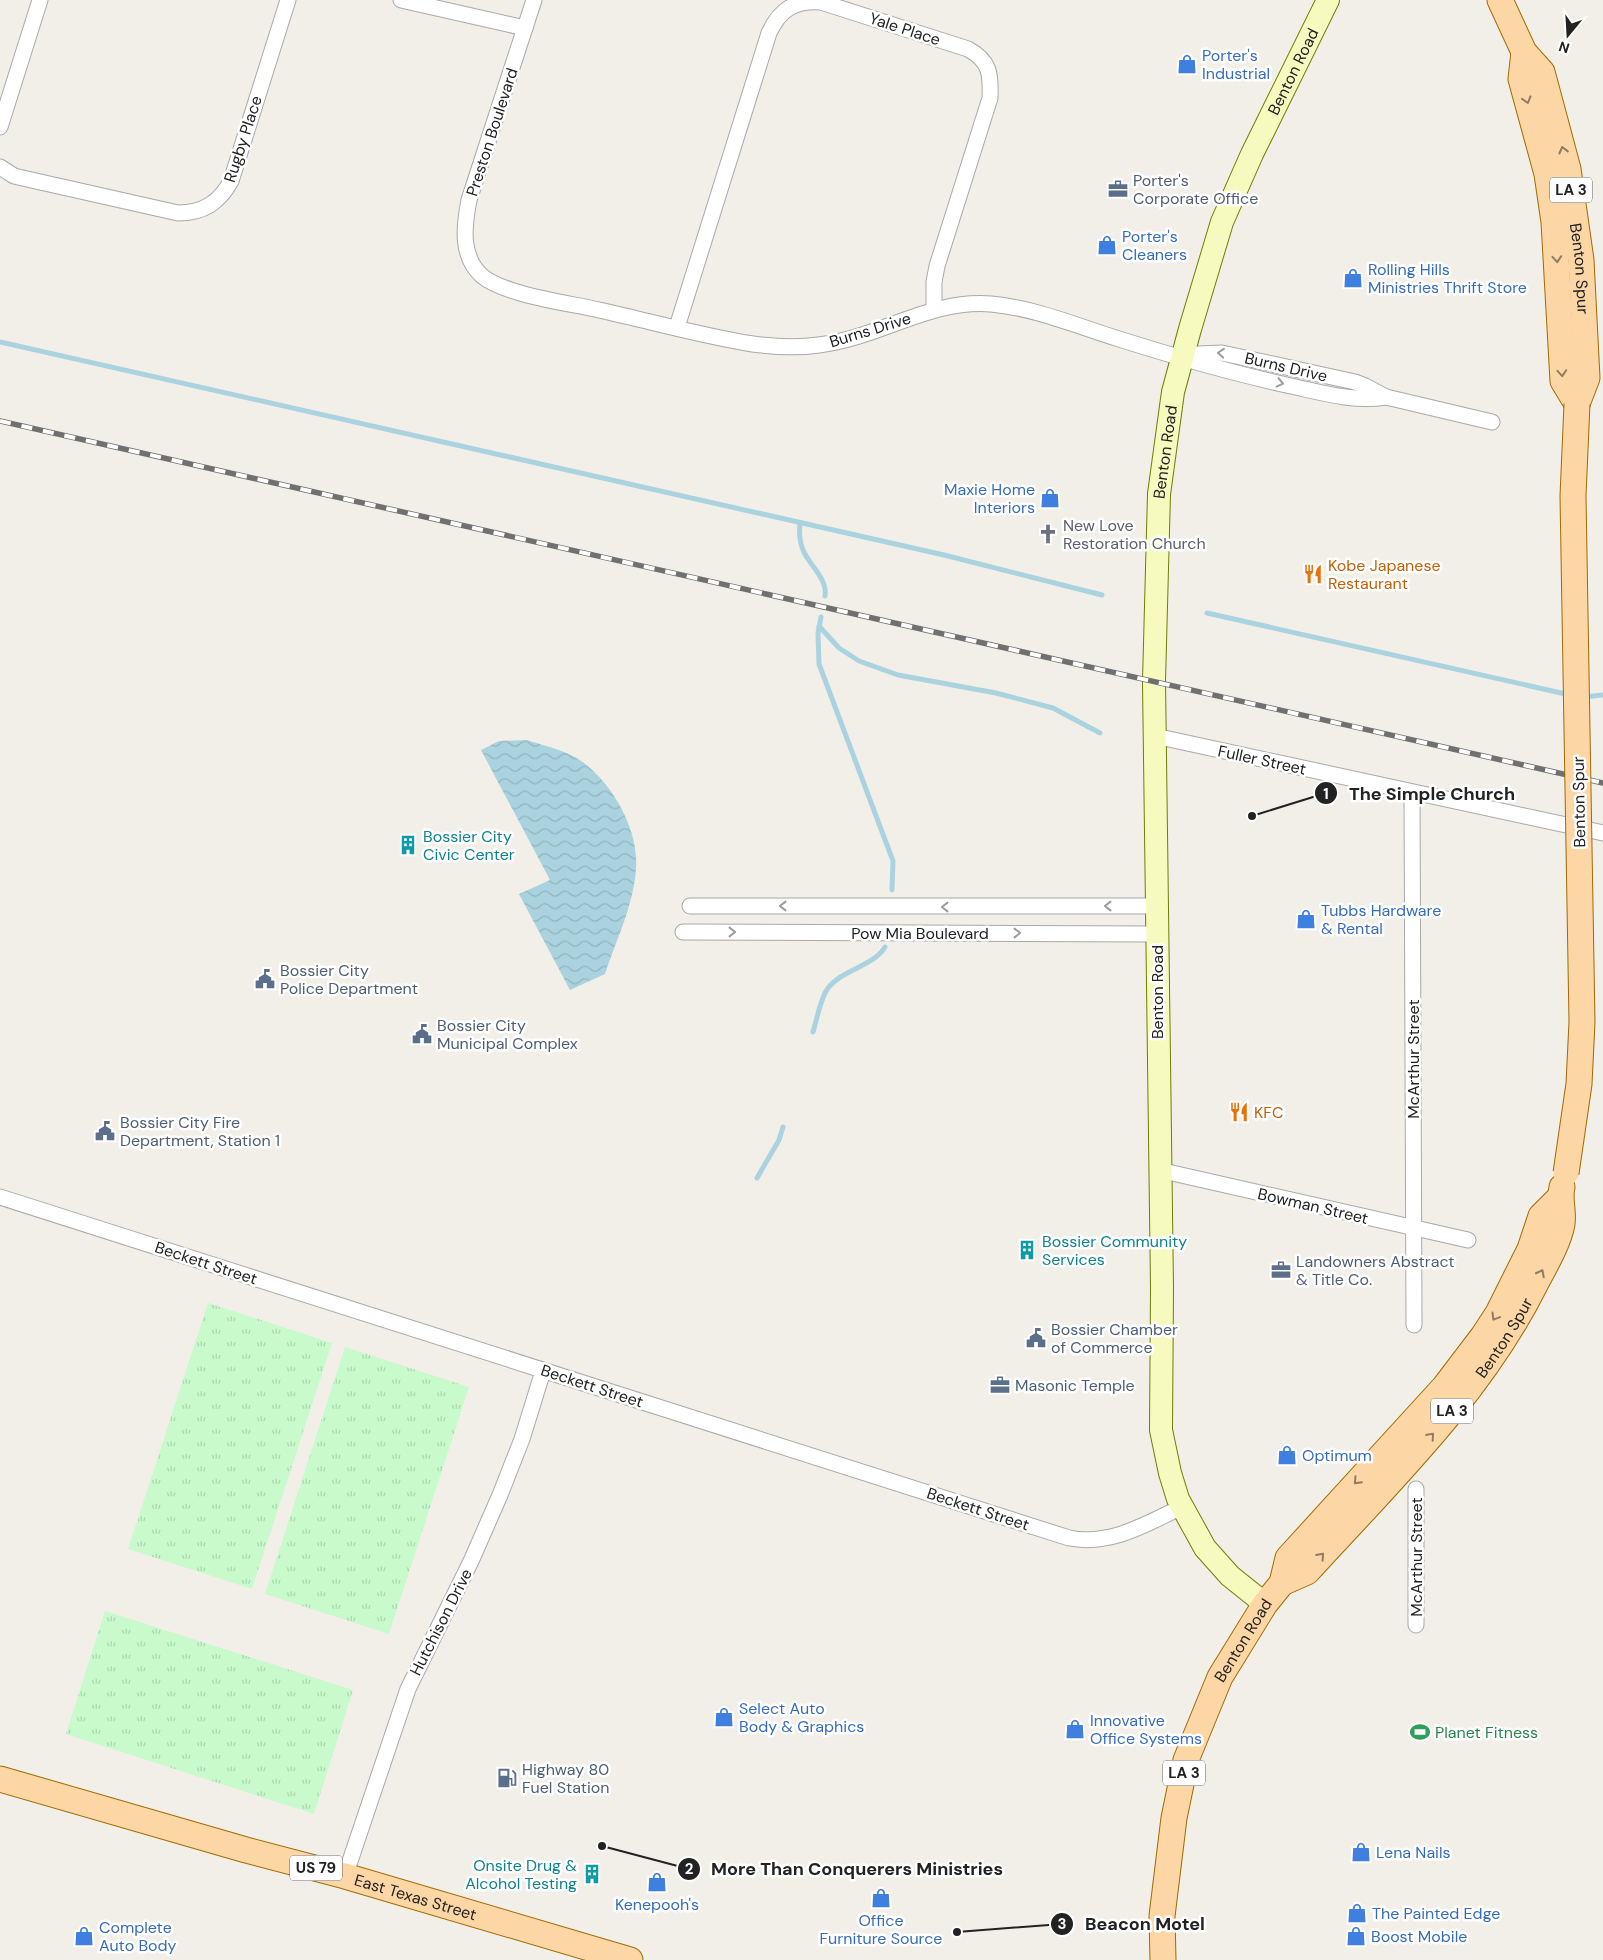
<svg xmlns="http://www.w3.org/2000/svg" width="1603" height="1960" font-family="'DM Sans',sans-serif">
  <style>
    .park { fill: url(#park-tufts) }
    .water { fill: url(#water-waves) }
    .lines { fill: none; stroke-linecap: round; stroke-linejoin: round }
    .stream { stroke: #aad3df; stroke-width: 5 }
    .minor-casing { stroke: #a9a9a9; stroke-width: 17 }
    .secondary-casing { stroke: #707d05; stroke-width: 24 }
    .primary-casing { stroke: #a06b00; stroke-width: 27 }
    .minor { stroke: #fff; stroke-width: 15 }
    .secondary { stroke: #f7fabf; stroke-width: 22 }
    .primary { stroke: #fcd6a4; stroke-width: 25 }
    .rail-casing { stroke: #707070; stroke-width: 5.5 }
    .rail { stroke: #fff; stroke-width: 4; stroke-dasharray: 11; stroke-linecap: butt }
    .primary-bridge-casing { stroke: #a06b00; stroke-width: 27; stroke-linecap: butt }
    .primary-bridge { stroke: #fcd6a4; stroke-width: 25 }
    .oneway { stroke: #8f7c63 }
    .oneway2 { stroke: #9c9c9c }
    .labels { text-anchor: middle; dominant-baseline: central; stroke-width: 5; stroke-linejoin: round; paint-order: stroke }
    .shield { fill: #fff; stroke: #646464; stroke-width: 1 }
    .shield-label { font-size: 15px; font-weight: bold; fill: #222 }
    .street-label { font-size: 16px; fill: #222; stroke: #fff }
    .shop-label { font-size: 16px; fill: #366cbe; stroke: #fff; text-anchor: start }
    .service-label { font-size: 16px; fill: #4e5e75; stroke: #fff; text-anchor: start }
    .worship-label { font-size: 16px; fill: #5b616d; stroke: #fff; text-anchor: start }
    .food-label { font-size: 16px; fill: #c56008; stroke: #fff; text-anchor: start }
    .culture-label { font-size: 16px; fill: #0d838f; stroke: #fff; text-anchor: start }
    .leisure-label { font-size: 16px; fill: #27864d; stroke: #fff; text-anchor: start }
    .leader { fill: none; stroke: #222; stroke-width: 2 }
    .callout-dot { fill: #222; stroke: #fff; stroke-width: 2 }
    .mark-label { font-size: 15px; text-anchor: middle; font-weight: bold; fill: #fff }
    .callout-label { font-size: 18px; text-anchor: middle; font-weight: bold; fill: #222; stroke: #fff; stroke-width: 5; stroke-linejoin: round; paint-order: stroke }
  </style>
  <defs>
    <pattern id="park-tufts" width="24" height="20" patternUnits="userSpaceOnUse" patternTransform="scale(1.25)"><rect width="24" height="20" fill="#c8facc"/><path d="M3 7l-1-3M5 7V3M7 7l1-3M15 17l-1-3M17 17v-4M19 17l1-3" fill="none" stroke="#acd6af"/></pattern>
    <pattern id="water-waves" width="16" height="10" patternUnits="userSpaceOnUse" patternTransform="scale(1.25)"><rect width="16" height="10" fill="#aad3df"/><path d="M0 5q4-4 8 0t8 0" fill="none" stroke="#92b5bf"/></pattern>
  </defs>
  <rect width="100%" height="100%" fill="#f2efe9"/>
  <!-- park -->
  <g class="park">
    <path d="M208 1303 332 1343 252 1589 128 1549Z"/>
    <path d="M345 1347 469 1387 389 1634 265 1594Z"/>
    <path d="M105 1611 353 1690 314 1814 66 1734Z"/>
  </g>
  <!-- water -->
  <path class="water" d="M527 740C545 746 569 751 584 763 613 785 639 830 636 868 634 904 616 941 605 974L570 990 519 894 550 880 481 750 499 741Z"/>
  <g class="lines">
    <!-- stream -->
    <g class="stream">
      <path d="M0 342 944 555 1102 595"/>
      <path d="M800 523C799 533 799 541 803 550 809 565 828 579 825 596"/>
      <path d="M1207 613 1570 695"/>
      <path d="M821 617 818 633 819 664 893 861 892 890"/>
      <path d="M819 626 839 648 859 661 898 675 996 693 1053 708 1100 733"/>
      <path d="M1583 697 1603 695"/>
      <path d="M813 1032C817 1019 820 999 828 988 843 969 874 966 885 947"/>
      <path d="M757 1178 779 1140 783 1127"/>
    </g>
    <defs>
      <g id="minor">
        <path d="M401 0 525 28"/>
        <path d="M534 0 469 200C464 226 460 256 482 276 505 295 569 303 599 310 650 321 701 336 753 344 775 347 797 348 819 345 879 338 930 299 991 304 1035 308 1077 326 1119 339 1176 357 1232 373 1291 386 1323 393 1353 402 1386 397"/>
        <path d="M0 127 40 0"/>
        <path d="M0 167 14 176 27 179 178 213C203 213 219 203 231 181L288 0"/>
        <path d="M677 327 769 33C780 9 795 0 821 2L968 49C990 61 991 74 990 98L937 266 934 282V309"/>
        <path d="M1182 358 1198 354 1222 353 1355 382 1365 386 1386 397 1492 422"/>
        <path d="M1155 736 1603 833"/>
        <path d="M1412 793 1414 1325"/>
        <path d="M690 906H1157"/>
        <path d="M683 932 1157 934"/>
        <path d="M1159 1170 1468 1240"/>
        <path d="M0 1197 1069 1538C1112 1546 1145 1524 1182 1507"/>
        <path d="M1416 1625V1489"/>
        <path d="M345 1876 408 1689 472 1559 500 1495 522 1439 543 1371"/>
      </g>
      <g id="secondary">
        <path id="s1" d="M1265 1604 1230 1576 1205 1548 1178 1499 1170 1473 1161 1430 1162 1288 1154 681 1159 494 1173 392 1190 329 1222 222 1252 154 1328 0"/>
      </g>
      <g id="primary">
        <path id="s2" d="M1500 0 1524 52 1542 72 1568 169 1581 260 1587 378 1577 404"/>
        <path d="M1524 52 1521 79 1547 174 1554 222 1563 381 1577 404"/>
        <path id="s3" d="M1282 1583 1307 1572C1390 1481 1481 1394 1536 1283 1545 1266 1559 1242 1562 1224 1564 1211 1559 1200 1562 1187"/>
        <path id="s4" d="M0 1779 246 1850 345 1876 630 1960"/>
        <path id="s5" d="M1163 1960 1162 1916 1174 1818 1186 1760 1220 1677 1265 1604 1282 1583 1288 1558 1445 1386 1483 1336 1498 1313 1530 1249 1541 1216 1559 1198"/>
      </g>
    </defs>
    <!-- minor casing -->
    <use href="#minor" class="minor-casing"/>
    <!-- secondary casing -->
    <use href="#secondary" class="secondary-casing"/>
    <!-- primary casing -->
    <use href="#primary" class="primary-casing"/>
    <!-- minor -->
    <use href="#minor" class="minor"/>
    <!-- secondary -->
    <use href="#secondary" class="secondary"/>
    <!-- primary -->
    <use href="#primary" class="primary"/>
    <defs>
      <path id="rail" d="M0 421 1603 783"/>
    </defs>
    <!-- rail casing -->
    <use href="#rail" class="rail-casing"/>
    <!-- rail -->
    <use href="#rail" class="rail"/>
    <defs>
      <path id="primary-bridge" d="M1566 1173 1579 1084 1582 1022 1573 496 1577 404"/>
    </defs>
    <!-- primary-bridge casing -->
    <use href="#primary-bridge" class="primary-bridge-casing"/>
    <!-- primary-bridge -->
    <use href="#primary-bridge" class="primary-bridge"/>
  </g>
  <!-- one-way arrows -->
  <defs><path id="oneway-chevron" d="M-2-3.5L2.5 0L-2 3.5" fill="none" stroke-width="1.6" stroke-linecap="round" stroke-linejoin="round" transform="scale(1.25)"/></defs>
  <g class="oneway">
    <use href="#oneway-chevron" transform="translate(1527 100) rotate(73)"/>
    <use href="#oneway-chevron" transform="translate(1563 150) rotate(-104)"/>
    <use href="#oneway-chevron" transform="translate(1557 259) rotate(86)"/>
    <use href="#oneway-chevron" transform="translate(1562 373) rotate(86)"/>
    <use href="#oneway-chevron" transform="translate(1541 1273) rotate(-63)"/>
    <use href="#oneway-chevron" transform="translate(1495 1317) rotate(121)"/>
    <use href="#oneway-chevron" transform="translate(1431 1436) rotate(-49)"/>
    <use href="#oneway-chevron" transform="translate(1357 1481) rotate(133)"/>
    <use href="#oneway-chevron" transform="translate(1321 1556) rotate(-48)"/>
  </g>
  <g class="oneway2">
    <use href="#oneway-chevron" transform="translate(1221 353) rotate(-175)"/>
    <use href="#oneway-chevron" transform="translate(1280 383) rotate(13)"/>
    <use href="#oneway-chevron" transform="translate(783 906) rotate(-180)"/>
    <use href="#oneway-chevron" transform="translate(1108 906) rotate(180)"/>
    <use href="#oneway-chevron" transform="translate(945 907) rotate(180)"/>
    <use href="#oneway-chevron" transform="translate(732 932)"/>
    <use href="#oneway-chevron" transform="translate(1017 933)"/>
  </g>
  <!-- icons -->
  <defs>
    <symbol id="shop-bare" viewBox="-9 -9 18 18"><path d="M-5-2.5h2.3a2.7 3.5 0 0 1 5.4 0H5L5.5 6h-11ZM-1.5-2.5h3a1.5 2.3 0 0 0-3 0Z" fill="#3f7fe0" stroke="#fff" stroke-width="2.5" paint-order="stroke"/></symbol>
    <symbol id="office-bare" viewBox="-9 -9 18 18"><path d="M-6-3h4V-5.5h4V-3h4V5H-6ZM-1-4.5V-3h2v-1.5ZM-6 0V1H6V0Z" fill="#5c6f8a" stroke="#fff" stroke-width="2.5" paint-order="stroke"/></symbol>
    <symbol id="church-bare" viewBox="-9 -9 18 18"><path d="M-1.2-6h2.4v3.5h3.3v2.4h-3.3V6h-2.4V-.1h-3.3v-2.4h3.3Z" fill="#6b7280" stroke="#fff" stroke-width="2.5" paint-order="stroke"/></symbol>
    <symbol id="restaurant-bare" viewBox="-9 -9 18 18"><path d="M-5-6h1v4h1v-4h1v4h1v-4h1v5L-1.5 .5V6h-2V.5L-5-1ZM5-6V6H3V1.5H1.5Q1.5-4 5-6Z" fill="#e8710a" stroke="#fff" stroke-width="2.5" paint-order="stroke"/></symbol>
    <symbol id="building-bare" viewBox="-9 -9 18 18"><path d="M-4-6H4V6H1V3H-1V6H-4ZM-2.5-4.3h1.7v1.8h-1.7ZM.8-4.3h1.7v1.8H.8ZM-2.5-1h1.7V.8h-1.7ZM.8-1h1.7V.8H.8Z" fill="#0f9aa8" stroke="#fff" stroke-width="2.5" paint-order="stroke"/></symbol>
    <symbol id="civic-bare" viewBox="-9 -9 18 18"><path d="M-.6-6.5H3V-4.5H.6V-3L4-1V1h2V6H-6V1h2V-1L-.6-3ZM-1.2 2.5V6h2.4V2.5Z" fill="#5c6f8a" stroke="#fff" stroke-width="2.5" paint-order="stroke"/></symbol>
    <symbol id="stadium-bare" viewBox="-9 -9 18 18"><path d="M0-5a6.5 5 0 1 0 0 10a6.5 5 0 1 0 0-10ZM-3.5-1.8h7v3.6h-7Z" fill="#2e9e5b" stroke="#fff" stroke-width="2.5" paint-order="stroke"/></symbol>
    <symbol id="fuel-bare" viewBox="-9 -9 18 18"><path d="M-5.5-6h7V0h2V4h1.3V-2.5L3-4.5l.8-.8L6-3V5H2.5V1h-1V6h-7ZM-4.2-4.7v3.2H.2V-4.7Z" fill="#5c6f8a" stroke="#fff" stroke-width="2.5" paint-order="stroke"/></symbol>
  </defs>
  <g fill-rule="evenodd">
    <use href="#shop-bare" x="1173" y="50" width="28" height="28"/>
    <use href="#office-bare" x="1104" y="175" width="28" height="28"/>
    <use href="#shop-bare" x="1093" y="231" width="28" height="28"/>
    <use href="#shop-bare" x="1339" y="264" width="28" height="28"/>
    <use href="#shop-bare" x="1036" y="484" width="28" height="28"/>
    <use href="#church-bare" x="1034" y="520" width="28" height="28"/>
    <use href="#restaurant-bare" x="1299" y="560" width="28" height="28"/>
    <use href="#building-bare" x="394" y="831" width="28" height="28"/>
    <use href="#shop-bare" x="1292" y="905" width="28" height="28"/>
    <use href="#civic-bare" x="251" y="965" width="28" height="28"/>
    <use href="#civic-bare" x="408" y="1020" width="28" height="28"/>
    <use href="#restaurant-bare" x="1225" y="1098" width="28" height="28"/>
    <use href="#civic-bare" x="91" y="1117" width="28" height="28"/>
    <use href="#building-bare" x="1013" y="1236" width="28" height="28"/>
    <use href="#office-bare" x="1267" y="1256" width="28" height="28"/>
    <use href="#civic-bare" x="1022" y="1324" width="28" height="28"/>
    <use href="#office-bare" x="986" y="1371" width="28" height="28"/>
    <use href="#shop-bare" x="1273" y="1441" width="28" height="28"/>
    <use href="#shop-bare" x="710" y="1703" width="28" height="28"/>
    <use href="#shop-bare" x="1061" y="1715" width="28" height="28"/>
    <use href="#stadium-bare" x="1406" y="1718" width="28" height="28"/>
    <use href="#fuel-bare" x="493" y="1764" width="28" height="28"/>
    <use href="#shop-bare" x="1347" y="1838" width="28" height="28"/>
    <use href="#building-bare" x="578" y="1860" width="28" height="28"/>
    <use href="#shop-bare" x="643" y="1868" width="28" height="28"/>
    <use href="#shop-bare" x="867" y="1884" width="28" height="28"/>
    <use href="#shop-bare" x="1343" y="1899" width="28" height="28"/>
    <use href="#shop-bare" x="70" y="1922" width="28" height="28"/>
    <use href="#shop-bare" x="1342" y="1922" width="28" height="28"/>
  </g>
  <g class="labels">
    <!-- shield labels -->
    <g class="shield">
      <rect x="1550" y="177.5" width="42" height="25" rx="4"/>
      <rect x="1431" y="1398.5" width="42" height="25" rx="4"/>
      <rect x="1163" y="1760.5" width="42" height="25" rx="4"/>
      <rect x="290" y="1855.5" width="52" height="25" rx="4"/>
    </g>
    <g class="shield-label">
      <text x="1571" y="190">LA 3</text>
      <text x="1452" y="1411">LA 3</text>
      <text x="1184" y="1773">LA 3</text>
      <text x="316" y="1868">US 79</text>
    </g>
    <!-- street labels -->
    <g class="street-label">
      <text transform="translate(905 29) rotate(18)">Yale Place</text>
      <text stroke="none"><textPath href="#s1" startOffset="1592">Benton Road</textPath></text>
      <text transform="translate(492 132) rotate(-72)">Preston Boulevard</text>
      <text transform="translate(243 139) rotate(-72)">Rugby Place</text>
      <text stroke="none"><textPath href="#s2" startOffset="285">Benton Spur</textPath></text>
      <text transform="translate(870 330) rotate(-17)">Burns Drive</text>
      <text transform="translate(1286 367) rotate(13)">Burns Drive</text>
      <text stroke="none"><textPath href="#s1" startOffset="1188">Benton Road</textPath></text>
      <text transform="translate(1262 760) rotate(12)">Fuller Street</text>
      <text transform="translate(1579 802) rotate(-91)">Benton Spur</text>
      <text x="920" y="933">Pow Mia Boulevard</text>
      <text transform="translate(1157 992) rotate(-90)">Benton Road</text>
      <text transform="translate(1413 1059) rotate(-90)">McArthur Street</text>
      <text transform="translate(1313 1206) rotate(13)">Bowman Street</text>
      <text transform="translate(206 1263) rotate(18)">Beckett Street</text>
      <text stroke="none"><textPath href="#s3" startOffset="334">Benton Spur</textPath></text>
      <text transform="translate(592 1386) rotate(18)">Beckett Street</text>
      <text transform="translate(978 1509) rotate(18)">Beckett Street</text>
      <text transform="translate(1416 1557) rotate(-90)">McArthur Street</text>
      <text transform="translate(441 1622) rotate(-63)">Hutchison Drive</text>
      <text stroke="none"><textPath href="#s5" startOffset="335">Benton Road</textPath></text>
      <text stroke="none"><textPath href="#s4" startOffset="432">East Texas Street</textPath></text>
    </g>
    <!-- shop labels -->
    <g class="shop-label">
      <text x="1202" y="55">Porter's<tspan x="1202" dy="18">Industrial</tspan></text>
      <text x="1122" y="236">Porter's<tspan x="1122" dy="18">Cleaners</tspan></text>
      <text x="1368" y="269">Rolling Hills<tspan x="1368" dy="18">Ministries Thrift Store</tspan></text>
      <text x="1035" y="489" text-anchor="end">Maxie Home<tspan x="1035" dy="18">Interiors</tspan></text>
      <text x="1321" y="910">Tubbs Hardware<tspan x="1321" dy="18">&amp; Rental</tspan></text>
      <text x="1302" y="1455">Optimum</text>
      <text x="739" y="1708">Select Auto<tspan x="739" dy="18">Body &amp; Graphics</tspan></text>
      <text x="1090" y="1720">Innovative<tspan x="1090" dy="18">Office Systems</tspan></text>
      <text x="1376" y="1852">Lena Nails</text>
      <text x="657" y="1904" text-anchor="middle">Kenepooh's</text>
      <text x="1372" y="1913">The Painted Edge</text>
      <text x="881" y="1920" text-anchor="middle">Office<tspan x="881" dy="18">Furniture Source</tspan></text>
      <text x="99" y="1927">Complete<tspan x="99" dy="18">Auto Body</tspan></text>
      <text x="1371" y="1936">Boost Mobile</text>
    </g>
    <!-- service labels -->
    <g class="service-label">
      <text x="1133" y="180">Porter's<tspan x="1133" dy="18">Corporate Office</tspan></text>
      <text x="280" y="970">Bossier City<tspan x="280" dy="18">Police Department</tspan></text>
      <text x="437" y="1025">Bossier City<tspan x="437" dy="18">Municipal Complex</tspan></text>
      <text x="120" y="1122">Bossier City Fire<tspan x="120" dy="18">Department, Station 1</tspan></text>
      <text x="1296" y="1261">Landowners Abstract<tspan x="1296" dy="18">&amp; Title Co.</tspan></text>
      <text x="1051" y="1329">Bossier Chamber<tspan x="1051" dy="18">of Commerce</tspan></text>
      <text x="1015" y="1385">Masonic Temple</text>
      <text x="522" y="1769">Highway 80<tspan x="522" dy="18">Fuel Station</tspan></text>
    </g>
    <!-- worship labels -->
    <g class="worship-label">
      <text x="1063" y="525">New Love<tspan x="1063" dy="18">Restoration Church</tspan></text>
    </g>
    <!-- food labels -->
    <g class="food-label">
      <text x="1328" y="565">Kobe Japanese<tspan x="1328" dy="18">Restaurant</tspan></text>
      <text x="1254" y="1112">KFC</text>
    </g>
    <!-- culture labels -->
    <g class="culture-label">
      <text x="423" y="836">Bossier City<tspan x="423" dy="18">Civic Center</tspan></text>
      <text x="1042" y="1241">Bossier Community<tspan x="1042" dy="18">Services</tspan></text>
      <text x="577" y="1865" text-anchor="end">Onsite Drug &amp;<tspan x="577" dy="18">Alcohol Testing</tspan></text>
    </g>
    <!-- leisure labels -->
    <g class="leisure-label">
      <text x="1435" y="1732">Planet Fitness</text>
    </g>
  </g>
  <!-- callouts -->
  <path class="leader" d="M1252 816L1326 793M602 1846L689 1869M957 1932L1062 1924"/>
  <g class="callout-dot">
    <circle cx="1252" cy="816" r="5"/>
    <circle cx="602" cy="1846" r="5"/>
    <circle cx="957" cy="1932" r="5"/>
    <circle cx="1326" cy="793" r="12"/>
    <circle cx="689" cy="1869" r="12"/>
    <circle cx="1062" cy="1924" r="12"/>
  </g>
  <g class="mark-label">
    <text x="1326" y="799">1</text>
    <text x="689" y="1874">2</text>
    <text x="1062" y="1929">3</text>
  </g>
  <g class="callout-label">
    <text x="1432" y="800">The Simple Church</text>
    <text x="857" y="1875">More Than Conquerers Ministries</text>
    <text x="1145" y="1930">Beacon Motel</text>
  </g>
  <!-- north arrow -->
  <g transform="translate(1568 35) rotate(198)" stroke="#ffffff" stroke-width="4" paint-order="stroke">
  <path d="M0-4L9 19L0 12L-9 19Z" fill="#222222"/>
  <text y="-8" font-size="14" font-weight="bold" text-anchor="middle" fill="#222222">N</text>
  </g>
</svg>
